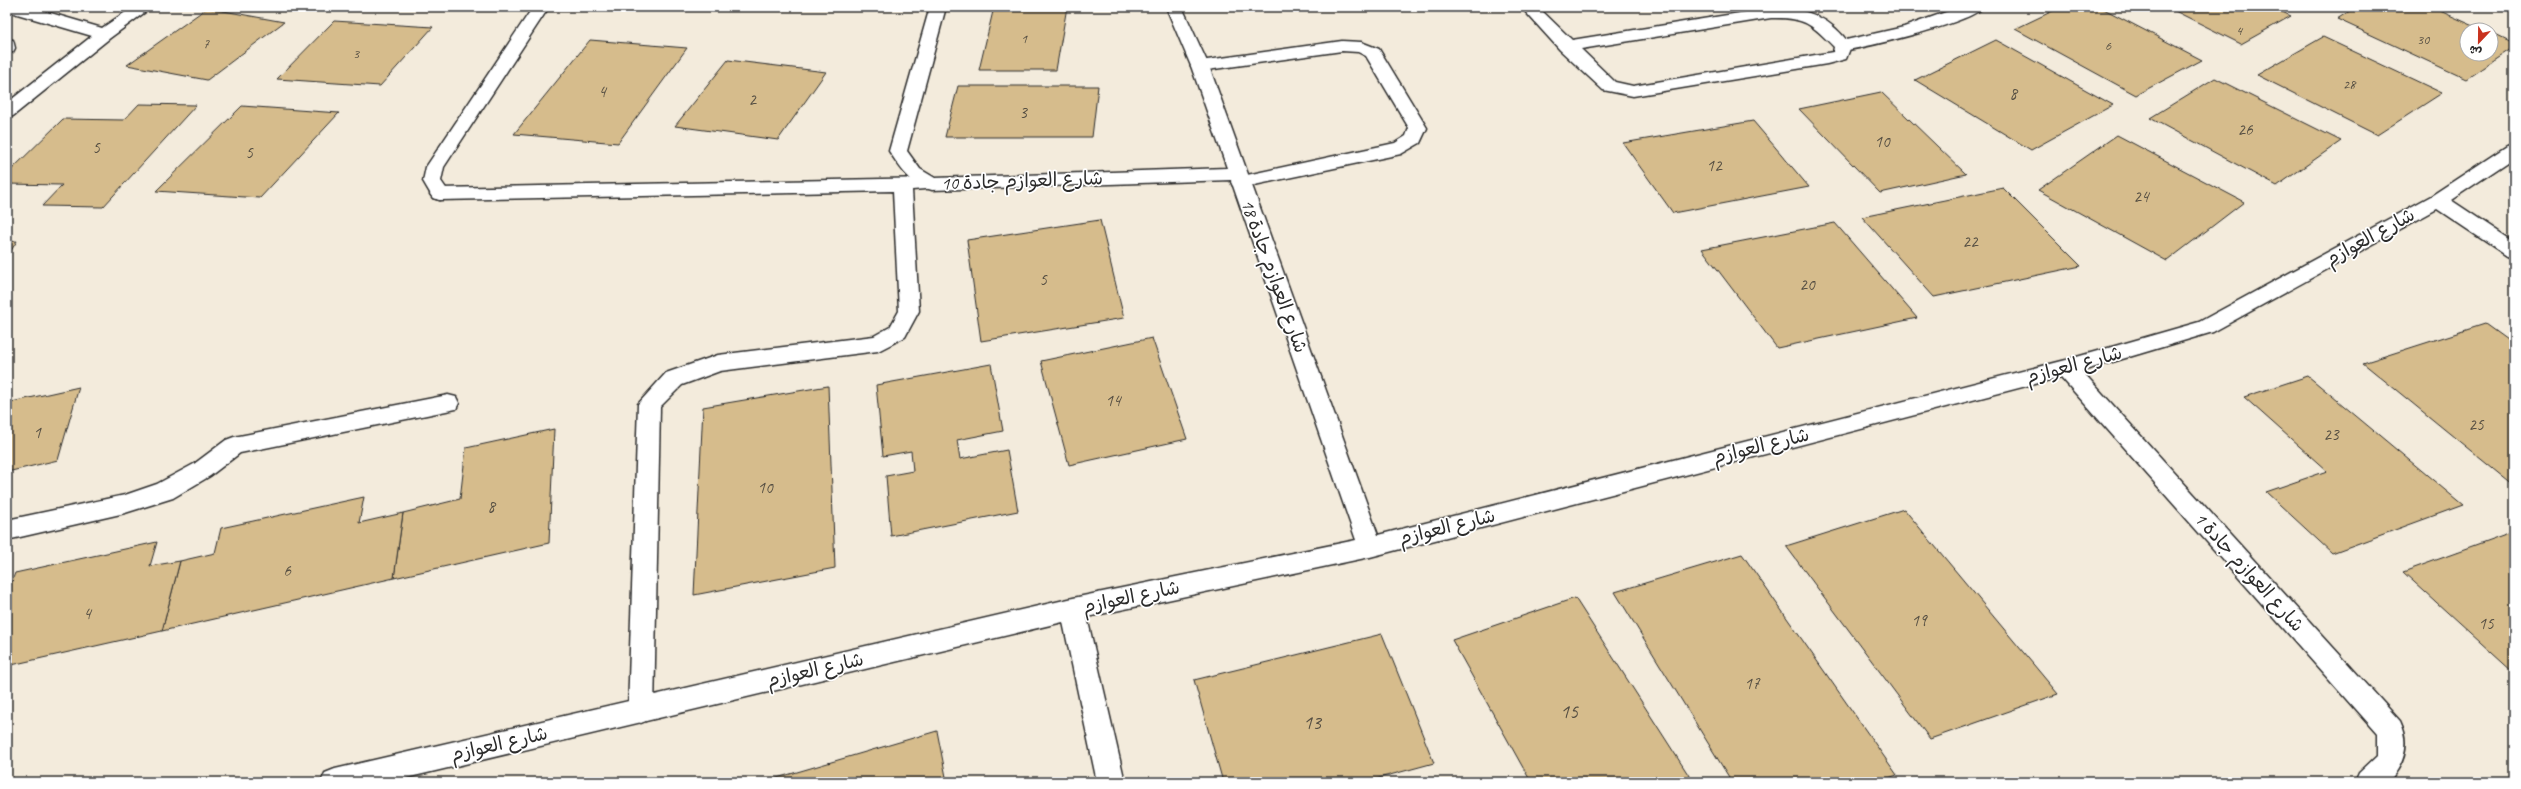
<svg xmlns="http://www.w3.org/2000/svg" width="2521" height="789" font-family="Caveat,'Playpen Sans Arabic',sans-serif">
  <style>
    .building { fill: #d6bc8c; stroke: #2b2b2b }
    .lines { fill: none; stroke-linecap: round; stroke-linejoin: round }
    .service-casing { stroke: #2b2b2b; stroke-width: 3 }
    .minor-casing { stroke: #2b2b2b; stroke-width: 3 }
    .service { fill: #fff; fill-rule: evenodd }
    .minor { fill: #fff; fill-rule: evenodd }
    .labels { text-anchor: middle; dominant-baseline: central; stroke-width: 3.5; stroke-linejoin: round; paint-order: stroke }
    .far-number-label { font-size: 14px; fill: #564f43 }
    .number-label { font-size: 17px; fill: #564f43 }
    .street-label { font-size: 19px; fill: #2b2b2b; stroke: #fff }
    .near-number-label { font-size: 20px; fill: #564f43 }
  </style>
  <rect width="100%" height="100%" fill="#f3ebdc"/>
  <filter id="ink" filterUnits="userSpaceOnUse"><feTurbulence type="fractalNoise" baseFrequency=".025" numOctaves="2"/><feDisplacementMap in="SourceGraphic" scale="8" xChannelSelector="R" yChannelSelector="G"/><feConvolveMatrix kernelMatrix="1 2 1 2 8 2 1 2 1" color-interpolation-filters="sRGB"/></filter>
  <g filter="url(#ink)">
    <!-- building -->
    <g class="building">
      <path d="M994 7H1067L1056 70H979Z"/>
      <path d="M2061 7H2100L2202 60 2136 95 2015 29Z"/>
      <path d="M2167 7H2271L2291 16 2241 44Z"/>
      <path d="M2356 7H2431L2483 30H2467V54H2491V33L2514 44V47L2466 79 2337 19Z"/>
      <path d="M207 8 284 22 207 80 127 65Z"/>
      <path d="M334 21 433 27 380 86 277 79Z"/>
      <path d="M2323 37 2442 93 2377 135 2257 75Z"/>
      <path d="M590 40 687 48 618 143 514 134Z"/>
      <path d="M1996 40 2113 105 2031 150 1915 80Z"/>
      <path d="M728 60 826 72 778 140 675 126Z"/>
      <path d="M2215 78 2341 141 2277 186 2150 118Z"/>
      <path d="M958 86H1098L1092 137H945Z"/>
      <path d="M1881 92 1966 174 1880 193 1799 109Z"/>
      <path d="M139 104 196 105 103 207 42 206 62 185 7 184V174L63 119 124 120Z"/>
      <path d="M242 106 339 113 260 198 156 191Z"/>
      <path d="M1753 121 1809 187 1673 213 1623 143Z"/>
      <path d="M2117 135 2244 202 2167 261 2038 190Z"/>
      <path d="M2003 188 2081 266 1934 297 1862 217Z"/>
      <path d="M1100 220 1124 318 981 341 967 240Z"/>
      <path d="M1835 223 1917 318 1777 348 1702 249Z"/>
      <path d="M17 241 7 257V242Z"/>
      <path d="M2485 324 2514 345V486L2363 363Z"/>
      <path d="M1152 338 1187 439 1069 465 1041 361Z"/>
      <path d="M991 364 1003 431 957 440 960 459 1007 450 1018 511 891 536 886 476 913 471 911 451 883 456 876 385Z"/>
      <path d="M2308 376 2463 505 2332 553 2266 492 2327 471 2244 397Z"/>
      <path d="M828 386 835 568 694 595 703 407Z"/>
      <path d="M79 387 58 460 7 472V403Z"/>
      <path d="M554 429 549 543 394 578 403 513 460 499 466 448Z"/>
      <path d="M364 497 359 523 403 513 394 578 162 631 180 561 215 553 221 528Z"/>
      <path d="M1904 509 2058 694 1930 739 1786 546Z"/>
      <path d="M2514 532V673L2403 572Z"/>
      <path d="M157 542 150 566 180 561 162 631 7 666V594L15 573Z"/>
      <path d="M1742 554 1897 775 1876 782H1732L1615 592Z"/>
      <path d="M1575 598 1693 782H1531L1452 640Z"/>
      <path d="M1382 634 1434 763 1364 782H1223L1194 680Z"/>
      <path d="M937 731 947 782H763Z"/>
    </g>
    <g class="lines">
      <defs>
        <g id="service">
          <path d="M1521 7H1538L1572 40 1771 8C1805 7 1831 17 1851 46L1846 59 1827 64 1633 96 1603 90 1560 50ZM1771 18C1804 17 1812 24 1834 47L1833 52 1633 86 1615 82 1581 49Z"/>
          <path d="M7 39 13 40 15 48 13 52 7 53Z"/>
          <path d="M1342 41 1361 42 1379 49 1427 128 1420 143 1401 154 1240 188 1233 186 1231 182 1233 178 1395 143 1406 136 1409 128 1366 56 1358 52 1342 51 1200 71 1194 70 1191 66 1194 62 1200 61Z"/>
          <path d="M932 178 939 180 941 184 939 188 912 190 919 311 905 337 878 351 720 371 682 385 660 407 654 711 650 719 641 723 632 719 628 711 638 404 666 373 718 355 874 336 890 327 899 311 893 191 440 200 433 198 430 194 433 190 440 188Z"/>
          <path d="M448 395 456 397 459 403 456 409 240 453 210 476 173 498 125 513 7 540V520L125 495 157 484 194 464 226 440 234 437Z"/>
        </g>
        <g id="minor">
          <path d="M7 7H30L102 28 133 7H152L110 38 13 116 7 117V103L92 36 7 11Z"/>
          <path d="M533 7H549L444 167 441 181 450 194 447 198 440 200 433 198 423 181 426 167Z"/>
          <path d="M930 7H946L907 151 920 169 935 178 1227 168 1191 66 1166 7H1182L1209 66 1378 535 2066 360 2199 322 2431 196 2507 146 2514 144V158L2451 200 2514 242V258L2507 256 2437 209 2213 332 2082 371 2400 721C2411 744 2404 765 2388 782H2355L2359 773 2377 756V734L2061 377 1370 557 1087 617 1125 782H1097L1063 622 389 782H321L325 773 335 769 1073 598 1356 540 1231 180 932 190C910 184 901 169 889 151Z"/>
          <path d="M1960 7H1983C1972 23 1866 47 1843 51L1837 50 1835 46 1837 42 1904 27Z"/>
        </g>
      </defs>
      <!-- service casing -->
      <use href="#service" class="service-casing"/>
      <!-- minor casing -->
      <use href="#minor" class="minor-casing"/>
      <!-- service -->
      <use href="#service" class="service"/>
      <!-- minor -->
      <use href="#minor" class="minor"/>
    </g>
  </g>
  <g class="labels">
    <!-- far-number labels -->
    <g class="far-number-label">
      <text x="2239" y="30">4</text>
      <text x="1024" y="38">1</text>
      <text x="2423" y="39">30</text>
      <text x="206" y="43">7</text>
      <text x="2108" y="45">6</text>
      <text x="356" y="53">3</text>
      <text x="2349" y="84">28</text>
    </g>
    <!-- number labels -->
    <g class="number-label">
      <text x="602" y="91">4</text>
      <text x="2013" y="93">8</text>
      <text x="752" y="99">2</text>
      <text x="1023" y="112">3</text>
      <text x="2245" y="129">26</text>
      <text x="1882" y="141">10</text>
      <text x="96" y="147">5</text>
      <text x="249" y="152">5</text>
      <text x="1714" y="165">12</text>
      <text x="2141" y="196">24</text>
      <text x="1970" y="241">22</text>
      <text x="1043" y="279">5</text>
      <text x="1807" y="284">20</text>
      <text x="1113" y="400">14</text>
      <text x="2476" y="424">25</text>
      <text x="37" y="432">1</text>
      <text x="2331" y="434">23</text>
      <text x="765" y="487">10</text>
      <text x="491" y="506">8</text>
      <text x="287" y="570">6</text>
      <text x="87" y="613">4</text>
      <text x="1919" y="620">19</text>
      <text x="2486" y="623">15</text>
      <text x="1752" y="683">17</text>
    </g>
    <!-- street labels -->
    <g class="street-label">
      <text transform="translate(1022 181) rotate(-2)">شارع العوازم جادة 10</text>
      <text transform="translate(2370 237) rotate(-29)">شارع العوازم</text>
      <text transform="translate(1274 276) rotate(70)">شارع العوازم جادة 18</text>
      <text transform="translate(2074 365) rotate(-15)">شارع العوازم</text>
      <text transform="translate(1761 446) rotate(-14)">شارع العوازم</text>
      <text transform="translate(1447 527) rotate(-14)">شارع العوازم</text>
      <text transform="translate(2249 572) rotate(48)">شارع العوازم جادة 1</text>
      <text transform="translate(1131 597) rotate(-12)">شارع العوازم</text>
      <text transform="translate(815 670) rotate(-13)">شارع العوازم</text>
      <text transform="translate(499 744) rotate(-13)">شارع العوازم</text>
    </g>
    <!-- near-number labels -->
    <g class="near-number-label">
      <text x="1569" y="711">15</text>
      <text x="1312" y="722">13</text>
    </g>
  </g>
  <!-- margin -->
  <rect width="2521" height="789" fill="none" stroke="#fff" stroke-width="24"/>
  <rect x="12" y="12" width="2497" height="765" fill="none" stroke="#2b2b2b" stroke-width="1.5" filter="url(#ink)"/>
  <!-- north arrow -->
  <g transform="translate(2479 42) rotate(202)"><circle r="19" fill="#ffffff" stroke="#aaaaaa"/>
  <path d="M0-3L7 15L0 10L-7 15Z" fill="#c8321e"/>
  <text y="-6" font-size="11" font-weight="bold" text-anchor="middle" fill="#2b2b2b">ش</text>
  </g>
</svg>
